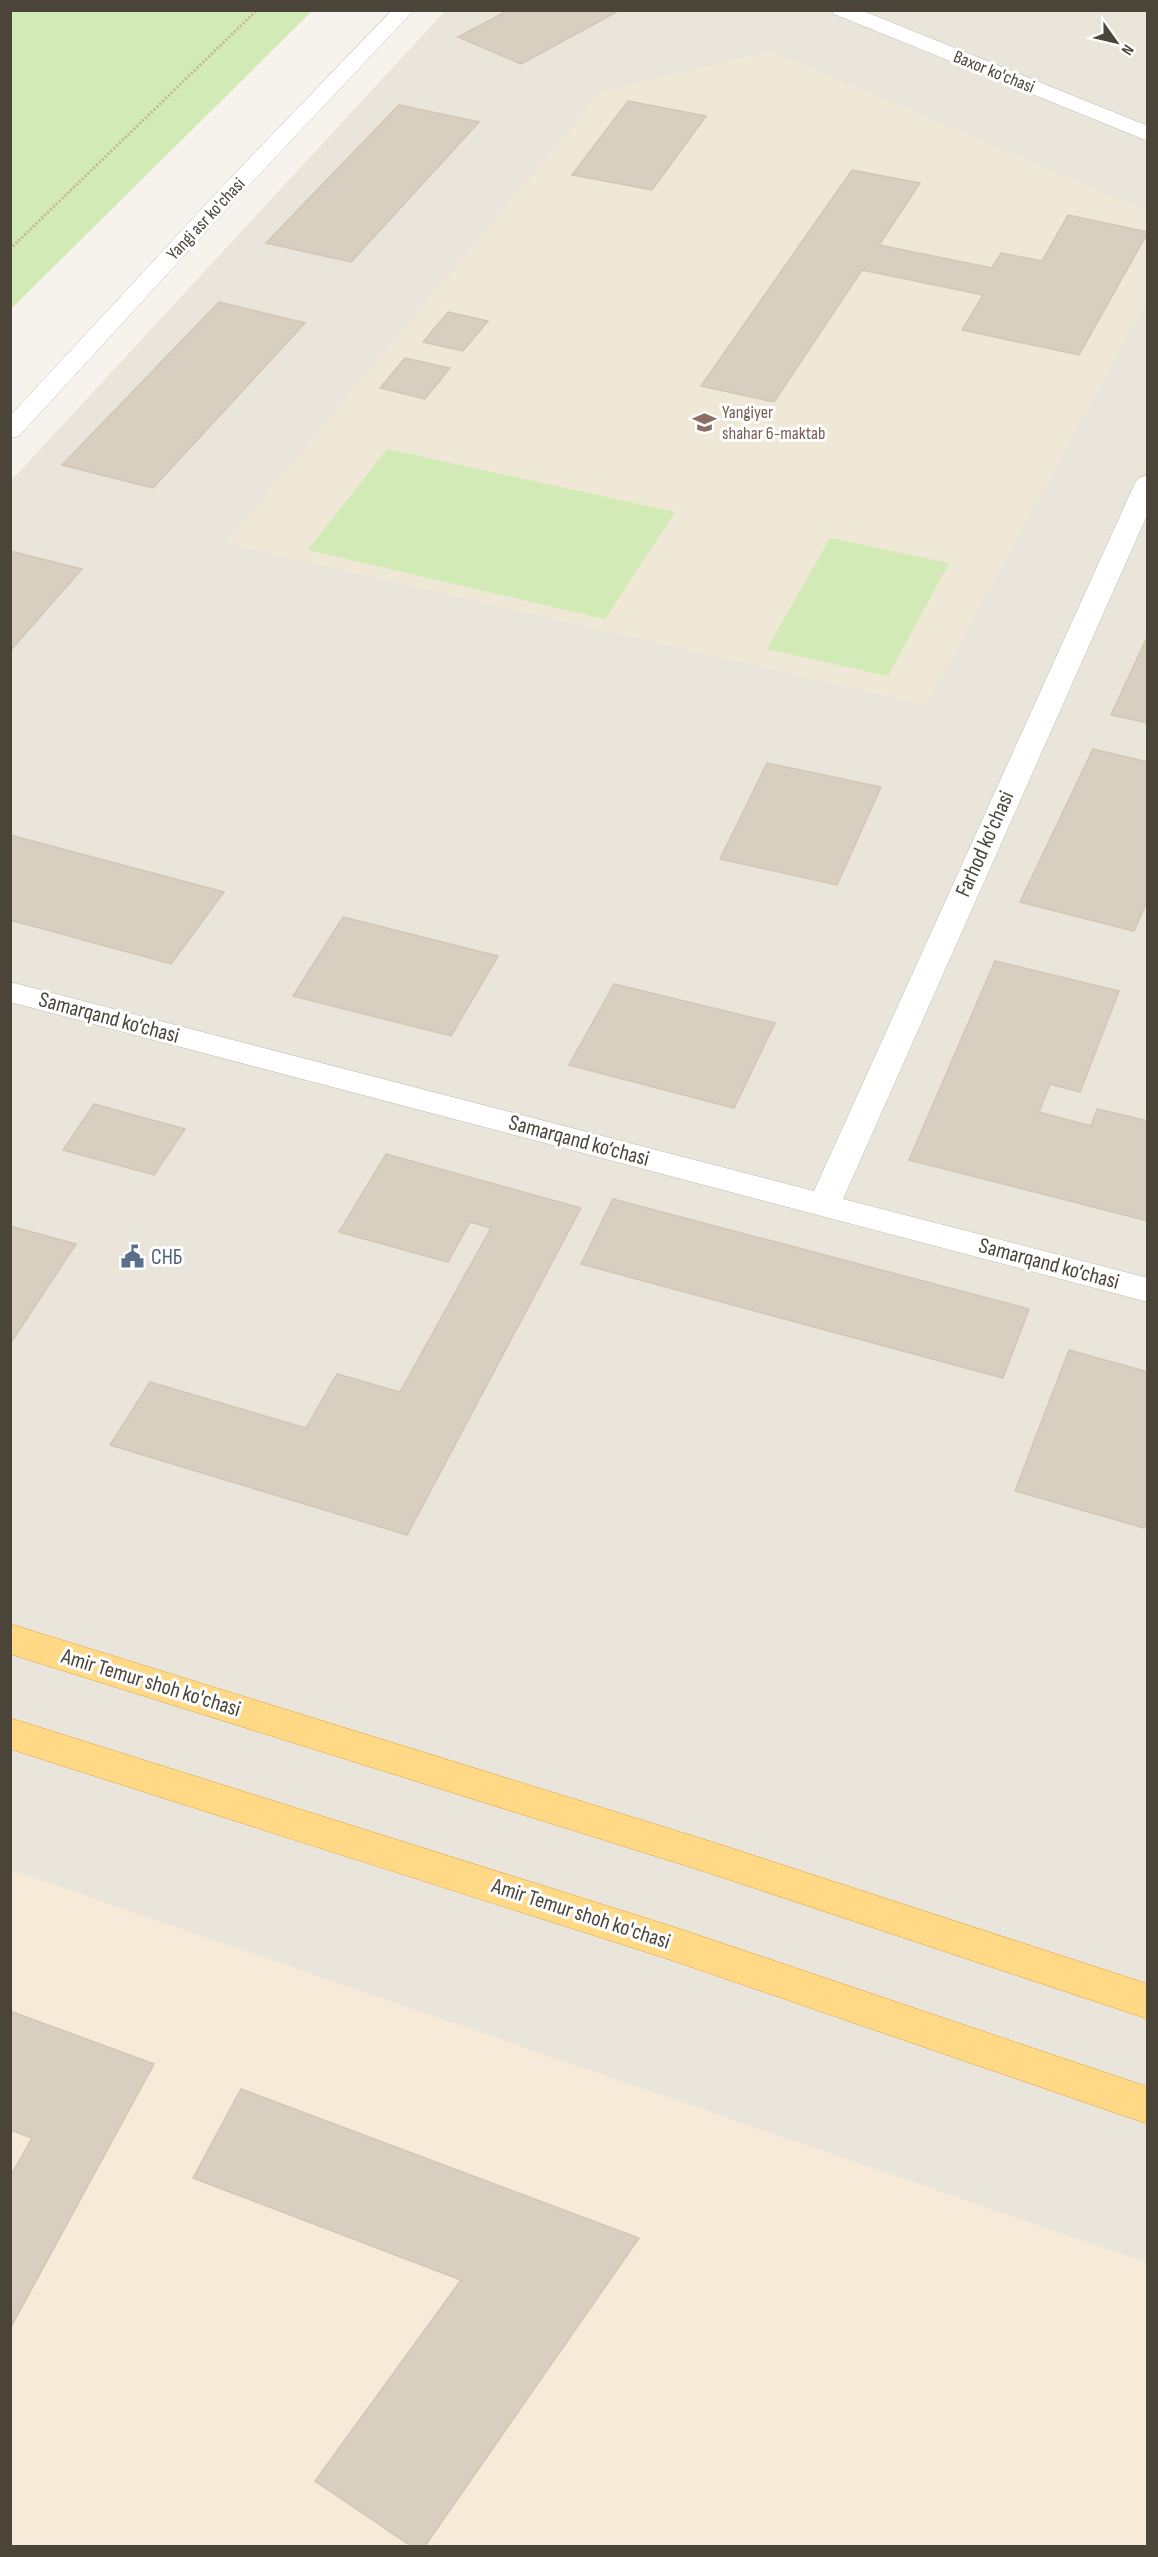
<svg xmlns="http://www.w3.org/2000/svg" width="1158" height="2557" font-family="'Sofia Sans Condensed',sans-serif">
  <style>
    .residential { fill: #eae5da }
    .commercial { fill: #f7ead8 }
    .education { fill: #efe8d6 }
    .green { fill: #d2eab5 }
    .building { fill: #d8cfc1; stroke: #d3c7b4; stroke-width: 1.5 }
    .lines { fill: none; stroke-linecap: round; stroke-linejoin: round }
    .minor-casing { stroke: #c2bbae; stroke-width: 1 }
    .tertiary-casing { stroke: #c2bbae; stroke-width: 1 }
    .trunk-casing { stroke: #e0a43c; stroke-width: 1 }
    .path { stroke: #c4b79f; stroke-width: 3; stroke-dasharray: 2 2; stroke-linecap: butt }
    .minor { fill: #fff; fill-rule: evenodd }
    .tertiary { fill: #fff; fill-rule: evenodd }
    .trunk { fill: #ffd985; fill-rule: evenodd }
    .labels { text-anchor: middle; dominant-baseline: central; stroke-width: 6; stroke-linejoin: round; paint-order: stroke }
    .far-street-label { font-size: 18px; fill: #4b4439; stroke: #fff }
    .far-education-label { font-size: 18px; fill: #785e54; stroke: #fff; text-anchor: start }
    .street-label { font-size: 22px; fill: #4b4439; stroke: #fff }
    .service-label { font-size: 22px; fill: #4e5e75; stroke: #fff; text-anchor: start }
  </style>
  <rect width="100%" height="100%" fill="#f6f3ec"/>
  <!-- residential -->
  <path class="residential" d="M445 11H1147V2546H11L10 482Z"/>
  <!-- commercial -->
  <path class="commercial" d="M11 1870 1147 2263V2546H11Z"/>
  <!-- education -->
  <path class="education" d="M771 51 1147 211V300L926 705 226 543 601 92Z"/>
  <!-- green -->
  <g class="green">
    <path d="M11 10H312V11L11 309Z"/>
    <path d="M387 449 675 512 605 619 308 550Z"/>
    <path d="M830 538 949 563 888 676 767 649Z"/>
  </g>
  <!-- building -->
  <g class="building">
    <path d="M509 10H620L521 64 458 37Z"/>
    <path d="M628 101 706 116 652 190 572 175Z"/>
    <path d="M399 105 479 122 351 262 266 243Z"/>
    <path d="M852 170 920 183 879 245 992 268 1001 253 1042 261 1068 215 1148 232 1079 355 962 330 983 295 862 270 774 402 701 386Z"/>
    <path d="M219 302 305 323 153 488 62 465Z"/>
    <path d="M448 312 488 321 463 351 423 342Z"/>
    <path d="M405 358 450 368 425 399 380 388Z"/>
    <path d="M10 551 82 569 10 651Z"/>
    <path d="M1148 635V723L1111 715Z"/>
    <path d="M1093 749 1148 762V899L1134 931 1020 902Z"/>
    <path d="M767 763 881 787 837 885 720 859Z"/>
    <path d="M10 835 224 892 171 964 10 920Z"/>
    <path d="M343 917 498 956 451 1036 293 996Z"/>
    <path d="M995 961 1119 991 1080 1092 1050 1084 1039 1112 1091 1126 1097 1109 1148 1121V1221L909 1160Z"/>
    <path d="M614 984 775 1023 734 1108 569 1065Z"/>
    <path d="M94 1104 185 1129 154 1175 63 1150Z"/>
    <path d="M386 1154 581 1208 407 1535 110 1445 150 1382 306 1428 337 1374 400 1392 491 1228 470 1222 448 1262 339 1232Z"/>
    <path d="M613 1199 1029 1309 1003 1378 581 1264Z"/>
    <path d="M10 1226 76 1244 10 1344Z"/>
    <path d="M1069 1350 1148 1372V1516L1144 1528 1015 1491Z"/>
    <path d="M10 2011 154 2064 12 2325 10 2177 32 2138 10 2130Z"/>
    <path d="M241 2089 639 2238 425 2546H411L315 2481 461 2280 193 2178Z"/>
  </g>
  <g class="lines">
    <defs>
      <g id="minor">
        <path d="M831 10H861L1148 126V141L834 14Z"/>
        <path d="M1148 475V513L843 1199 1148 1278V1302L10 1002V982L814 1191 1135 483 1139 478Z"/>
      </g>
      <path id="tertiary" d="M392 10H414L236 199 19 436 10 438V416L220 189Z"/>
      <g id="trunk">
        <path d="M10 1624 706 1840 1148 1984V2019L706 1872 10 1654Z"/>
        <path d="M10 1718 674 1927 1148 2087V2124L674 1961 10 1749Z"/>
      </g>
    </defs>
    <!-- minor casing -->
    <use href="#minor" class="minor-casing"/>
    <!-- tertiary casing -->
    <use href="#tertiary" class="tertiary-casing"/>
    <!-- trunk casing -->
    <use href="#trunk" class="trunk-casing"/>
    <!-- path -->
    <path class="path" d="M10 249 257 10"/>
    <!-- minor -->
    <use href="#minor" class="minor"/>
    <!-- tertiary -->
    <use href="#tertiary" class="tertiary"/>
    <!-- trunk -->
    <use href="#trunk" class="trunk"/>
  </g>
  <!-- icons -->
  <defs>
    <symbol id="school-bare" viewBox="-9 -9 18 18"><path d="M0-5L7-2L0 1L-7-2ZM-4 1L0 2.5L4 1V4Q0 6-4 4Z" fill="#8d6e63" stroke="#fff" stroke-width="2.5" paint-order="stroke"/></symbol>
    <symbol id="civic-bare" viewBox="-9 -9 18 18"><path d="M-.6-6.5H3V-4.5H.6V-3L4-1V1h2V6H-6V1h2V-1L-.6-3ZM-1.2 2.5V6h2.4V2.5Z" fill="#5c6f8a" stroke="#fff" stroke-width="2.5" paint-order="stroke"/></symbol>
  </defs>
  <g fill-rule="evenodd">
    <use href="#school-bare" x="688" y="406" width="33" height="33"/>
    <use href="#civic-bare" x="116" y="1240" width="33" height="33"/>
  </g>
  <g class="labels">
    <!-- far-street labels -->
    <g class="far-street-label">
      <text transform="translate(994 72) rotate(22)">Baxor ko'chasi</text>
      <text transform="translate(206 219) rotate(-47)">Yangi asr ko'chasi</text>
    </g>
    <!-- far-education labels -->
    <g class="far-education-label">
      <text x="722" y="412">Yangiyer<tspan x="722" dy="21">shahar 6-maktab</tspan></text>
    </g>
    <!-- street labels -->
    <g class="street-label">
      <text transform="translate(985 844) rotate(-66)">Farhod ko'chasi</text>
      <text transform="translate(109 1018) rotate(15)">Samarqand ko‘chasi</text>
      <text transform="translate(579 1141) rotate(15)">Samarqand ko‘chasi</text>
      <text transform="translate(1049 1264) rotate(15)">Samarqand ko‘chasi</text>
      <text transform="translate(151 1683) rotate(17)">Amir Temur shoh ko'chasi</text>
      <text transform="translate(581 1914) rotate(18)">Amir Temur shoh ko'chasi</text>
    </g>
    <!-- service labels -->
    <g class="service-label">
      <text x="151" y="1257">СНБ</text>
    </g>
  </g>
  <!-- border -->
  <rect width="1158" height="2557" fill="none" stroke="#4b4439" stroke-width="24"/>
  <!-- north arrow -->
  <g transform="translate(1116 42) rotate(124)" stroke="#ffffff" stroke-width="4.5" paint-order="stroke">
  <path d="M0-4.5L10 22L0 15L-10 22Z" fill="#4b4439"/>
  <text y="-9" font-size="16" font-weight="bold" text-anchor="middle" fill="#4b4439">N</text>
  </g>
</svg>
